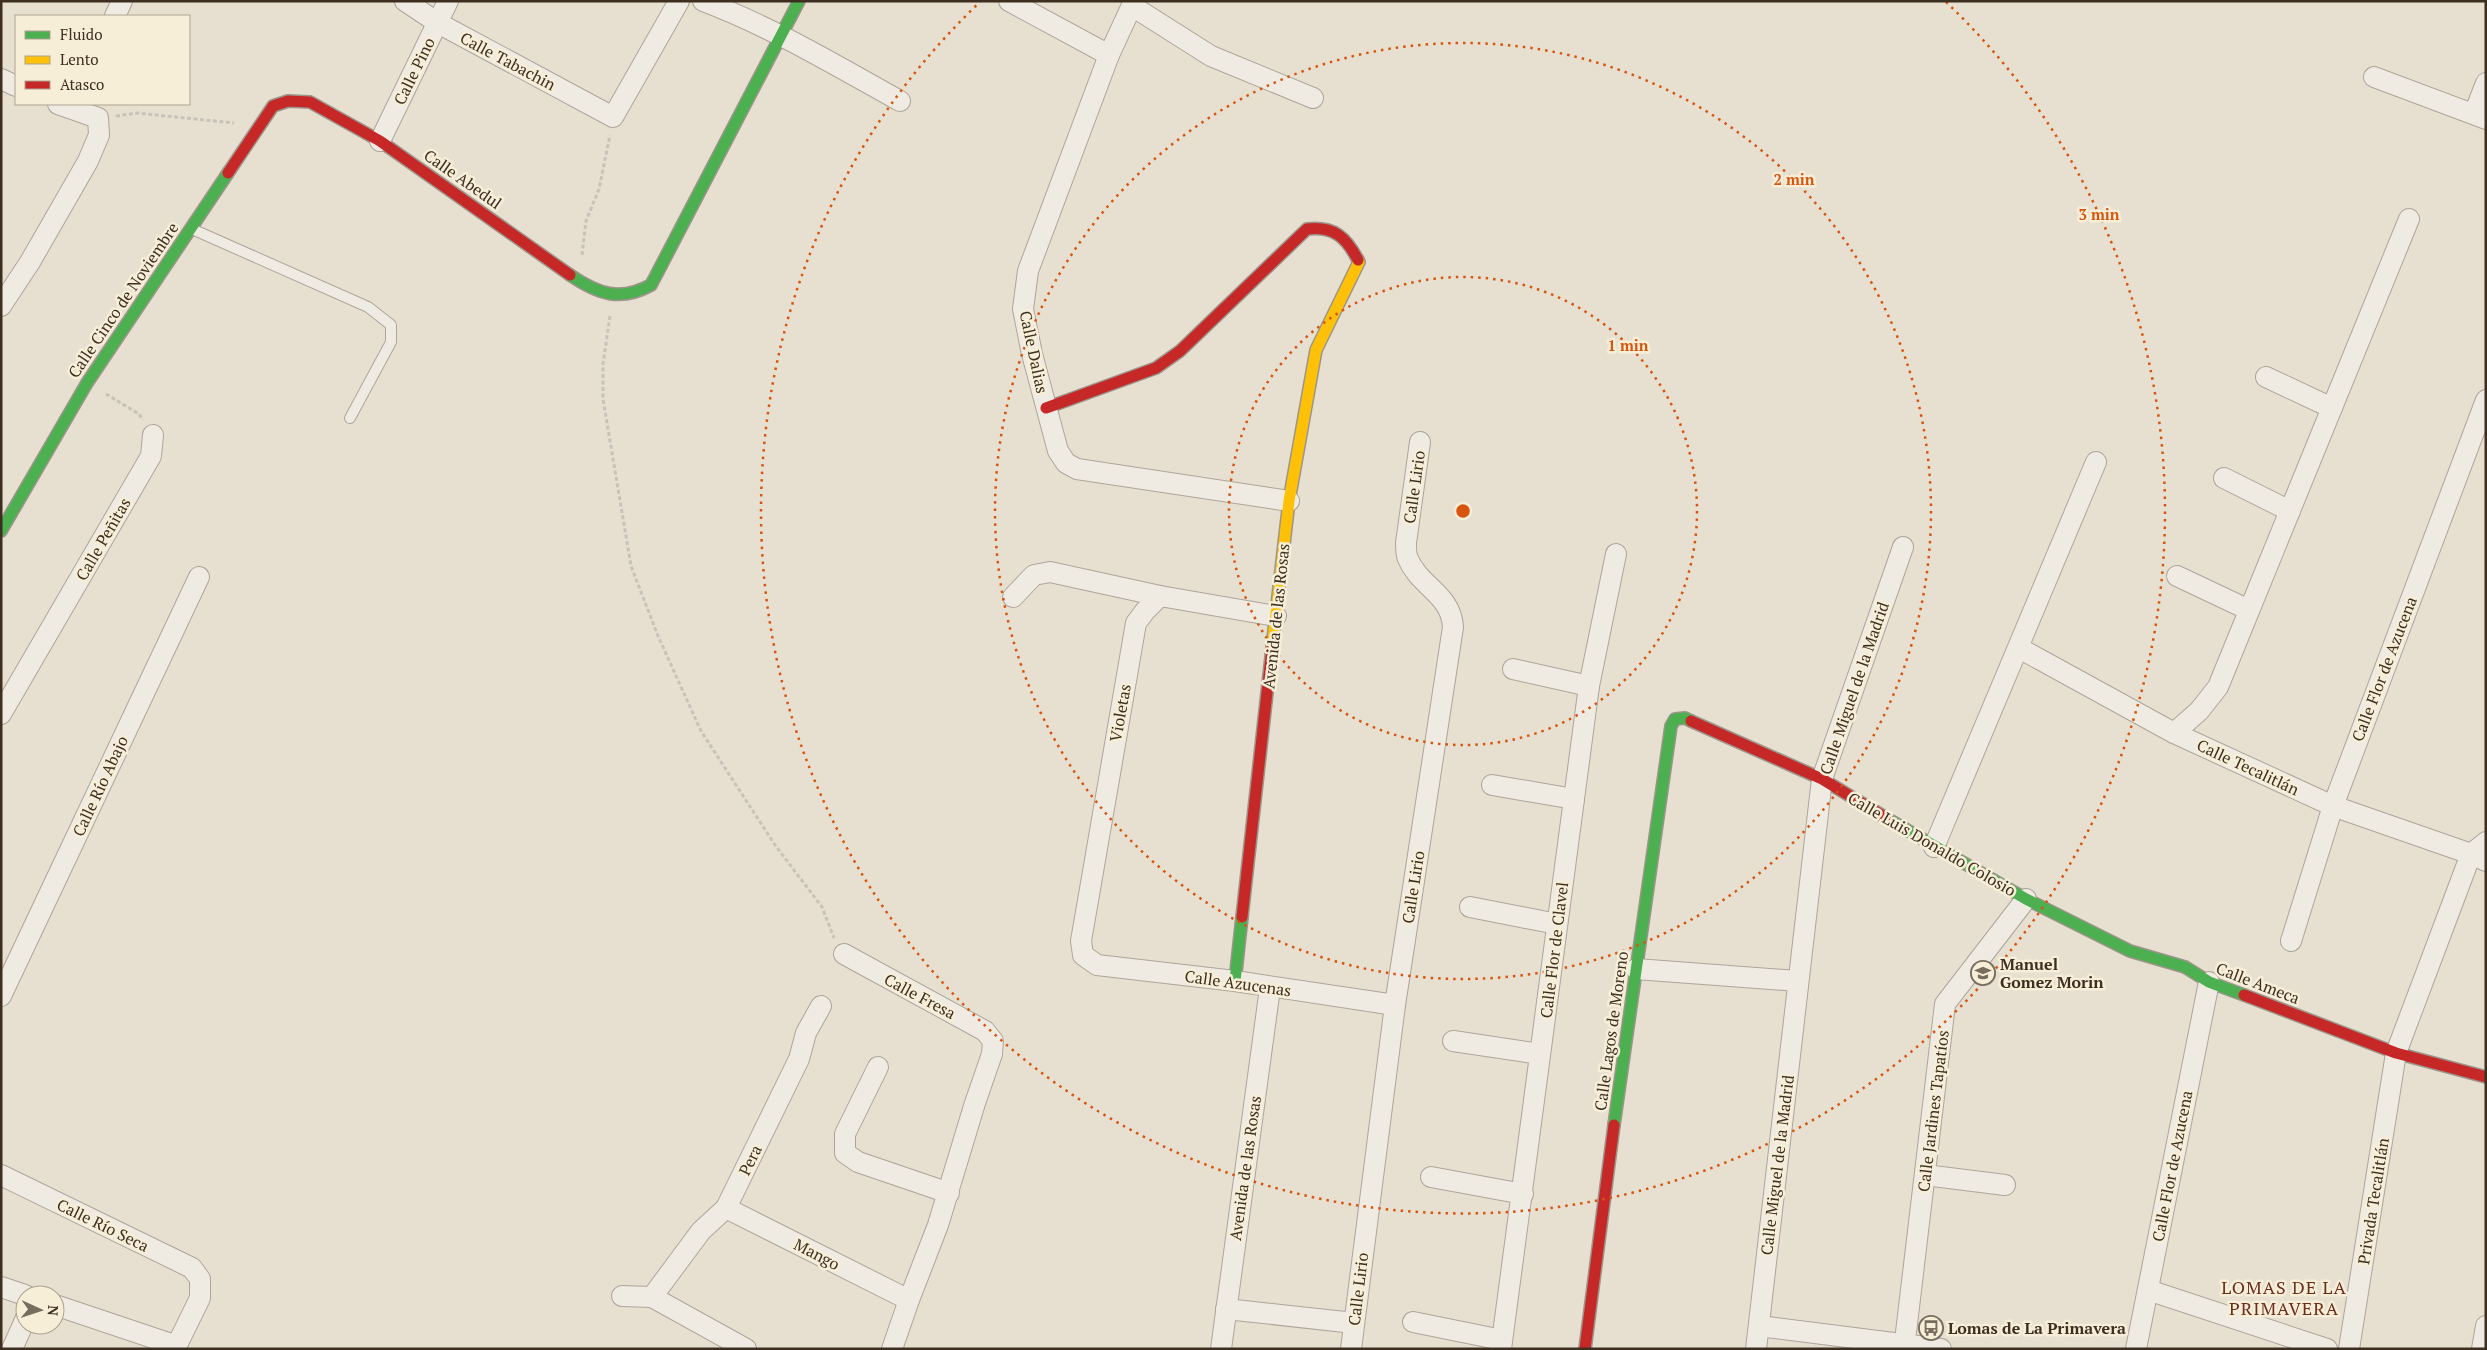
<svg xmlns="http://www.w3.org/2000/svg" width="2487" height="1350" font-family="'PT Serif',serif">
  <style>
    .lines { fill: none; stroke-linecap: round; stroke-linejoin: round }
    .lane-casing { stroke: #ada599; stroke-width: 12 }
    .street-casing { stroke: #ada599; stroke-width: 22 }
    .fast-casing { stroke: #9c958a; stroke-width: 14 }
    .slow-casing { stroke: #9c958a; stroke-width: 14 }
    .jam-casing { stroke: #9c958a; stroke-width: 14 }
    .path { stroke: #c8c2b9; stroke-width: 3; stroke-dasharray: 4 2.5; stroke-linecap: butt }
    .lane { stroke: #efebe3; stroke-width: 10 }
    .street { stroke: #efebe3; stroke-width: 20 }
    .fast { stroke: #4caf50; stroke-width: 11 }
    .slow { stroke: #ffc107; stroke-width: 11 }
    .jam { stroke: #c62828; stroke-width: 11 }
    .ring { fill: none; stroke: #d7550e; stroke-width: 2.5; stroke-dasharray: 2.5 5 }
    .labels { text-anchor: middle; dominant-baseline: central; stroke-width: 5; stroke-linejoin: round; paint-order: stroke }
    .street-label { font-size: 16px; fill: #3d2e20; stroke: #f7eed8 }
    .poi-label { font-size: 16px; font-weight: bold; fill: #3d2e20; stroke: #f7eed8; text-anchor: start }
    .neighbourhood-label { font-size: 18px; letter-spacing: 1px; fill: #6b2e1e; stroke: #f7eed8 }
    .centre { fill: #d7550e; stroke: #f7eed8; stroke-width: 2.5 }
    .ring-label { font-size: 15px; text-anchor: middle; font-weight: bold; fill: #d7550e; stroke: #f7eed8; stroke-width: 5; stroke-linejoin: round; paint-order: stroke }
  </style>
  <rect width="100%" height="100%" fill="#e7e0d1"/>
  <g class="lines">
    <defs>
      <path id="lane" d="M192 229 368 307 391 325V342L350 418"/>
      <g id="street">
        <path d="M405 1 438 23 613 117 679 1"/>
        <path d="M703 1C772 27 835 65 900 101"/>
        <path d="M1009 1 1109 55"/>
        <path d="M1134 1 1109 55 1028 271 1023 309 1032 354 1058 451 1066 463 1077 469 1289 501"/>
        <path d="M1132 6 1211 56 1313 98"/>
        <path d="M115 16 122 1"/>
        <path d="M2374 77 2486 119"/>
        <path d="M1 79 16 86"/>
        <path d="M2474 114 2486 83"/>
        <path d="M380 141 448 1"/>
        <path d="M1 306 30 262 88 161 99 135 98 118 58 104"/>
        <path d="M2266 377 2332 408"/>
        <path d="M2224 478 2290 511"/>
        <path d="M2177 576 2249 610"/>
        <path d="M1160 596 1145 611 1136 623 1081 941 1083 955 1097 965 1235 981 1395 1005"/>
        <path d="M1013 597 1034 575 1050 572 1160 596 1276 616"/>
        <path d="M2019 648 2174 733 2333 806 2471 854 2486 861"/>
        <path d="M1513 669 1589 686"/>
        <path d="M1 714 151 456 153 435"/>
        <path d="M2174 733 2199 711 2218 687 2409 219"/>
        <path d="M1492 785 1574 799"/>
        <path d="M1934 847 2096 462"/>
        <path d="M1470 907 1557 924"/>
        <path d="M2291 941 2333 806 2486 400"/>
        <path d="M844 954 985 1031 993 1041 992 1054 975 1103 938 1225 909 1300 892 1349"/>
        <path d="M1636 969 1798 981"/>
        <path d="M1 996 199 577"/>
        <path d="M1453 1041 1540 1054"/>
        <path d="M878 1067 845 1134V1153L858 1162 949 1193"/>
        <path d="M1 1175 192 1268 200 1279V1298L175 1349"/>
        <path d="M1925 1175 2005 1185"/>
        <path d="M1431 1177 1523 1194"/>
        <path d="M726 1208 909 1300"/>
        <path d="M1 1287 25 1295"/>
        <path d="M2148 1290 2327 1349"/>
        <path d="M622 1296 652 1297 746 1349"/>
        <path d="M652 1297 701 1231 726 1208 799 1059 806 1033 821 1006"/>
        <path d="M55 1305 177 1346"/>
        <path d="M1226 1309 1354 1323"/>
        <path d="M1413 1322 1502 1340"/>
        <path d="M1759 1326 1941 1349"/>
        <path d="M12 1349 25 1320"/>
        <path d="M1221 1349 1270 988"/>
        <path d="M1351 1349 1395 1005 1453 627C1451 594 1420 587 1408 559 1406 555 1406 548 1406 543L1420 442"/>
        <path d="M1501 1349 1589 686 1616 554"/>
        <path d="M1756 1349 1822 779 1903 547"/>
        <path d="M1904 1349 1945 1004 2026 899"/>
        <path d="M2136 1349 2209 982"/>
        <path d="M2349 1349 2396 1053 2471 854 2486 842"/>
        <path d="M2482 1349 2486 1326"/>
      </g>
      <g id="fast">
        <path d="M570 275C598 294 620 302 651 285L799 1"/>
        <path d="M1 531 87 383 228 173"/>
        <path d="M1888 819 2026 899 2130 951 2185 967 2209 982 2244 995"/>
        <path d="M1235 981 1242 917"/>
        <path d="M1614 1125 1671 726 1675 719 1685 718 1691 721"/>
      </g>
      <path id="slow" d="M1272 648 1289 501 1316 350 1359 262 1358 260"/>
      <g id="jam">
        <path d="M228 173 273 106 288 101 310 102 380 141 570 275"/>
        <path d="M1046 408 1156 368 1180 351 1307 229C1334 226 1346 237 1358 260"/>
        <path d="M1691 721 1822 779 1888 819"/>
        <path d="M1242 917 1272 648"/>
        <path d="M2244 995 2396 1053 2486 1077"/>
        <path d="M1585 1349 1614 1125"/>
      </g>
    </defs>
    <!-- lane casing -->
    <use href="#lane" class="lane-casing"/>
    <!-- street casing -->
    <use href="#street" class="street-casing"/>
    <!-- fast casing -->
    <use href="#fast" class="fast-casing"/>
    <!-- slow casing -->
    <use href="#slow" class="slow-casing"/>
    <!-- jam casing -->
    <use href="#jam" class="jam-casing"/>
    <!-- path -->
    <g class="path">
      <path d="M116 116 137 113 234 123"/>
      <path d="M582 255 586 221 599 189 610 135"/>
      <path d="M610 316 603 364V399L631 566 658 636 701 731 775 845 822 907 834 938"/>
      <path d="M106 394 139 414 143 420"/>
    </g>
    <!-- lane -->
    <use href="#lane" class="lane"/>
    <!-- street -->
    <use href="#street" class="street"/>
    <!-- fast -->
    <use href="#fast" class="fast"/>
    <!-- slow -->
    <use href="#slow" class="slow"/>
    <!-- jam -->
    <use href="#jam" class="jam"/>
  </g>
  <!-- distance rings -->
  <g class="ring">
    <circle cx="1463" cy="511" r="234"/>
    <circle cx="1463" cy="511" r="468"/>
    <path d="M1946 2A702 702 0 1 1 980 2"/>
  </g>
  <!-- icons -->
  <defs>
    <symbol id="school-ring" viewBox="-11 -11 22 22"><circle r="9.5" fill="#f7eed8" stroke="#786c5e" stroke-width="1.5"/><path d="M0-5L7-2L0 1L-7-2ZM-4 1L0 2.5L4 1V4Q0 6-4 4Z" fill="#786c5e"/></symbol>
    <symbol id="bus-ring" viewBox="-11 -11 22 22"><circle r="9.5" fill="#f7eed8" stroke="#786c5e" stroke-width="1.5"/><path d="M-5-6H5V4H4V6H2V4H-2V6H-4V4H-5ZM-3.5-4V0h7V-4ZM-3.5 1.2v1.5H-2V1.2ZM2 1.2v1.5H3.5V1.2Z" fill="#786c5e"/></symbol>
  </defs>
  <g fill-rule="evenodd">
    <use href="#school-ring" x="1969" y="959" width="28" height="28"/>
    <use href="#bus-ring" x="1917" y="1314" width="28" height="28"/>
  </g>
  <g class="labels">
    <!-- street labels -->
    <g class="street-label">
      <text transform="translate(508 61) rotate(28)">Calle Tabachin</text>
      <text transform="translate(414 71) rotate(-64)">Calle Pino</text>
      <text transform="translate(463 179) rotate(35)">Calle Abedul</text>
      <text transform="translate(123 300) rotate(-56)">Calle Cinco de Noviembre</text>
      <text transform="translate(1034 352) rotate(78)">Calle Dalias</text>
      <text transform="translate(1414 487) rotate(-82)">Calle Lirio</text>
      <text transform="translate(103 539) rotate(-60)">Calle Peñitas</text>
      <text transform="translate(1276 616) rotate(-84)">Avenida de las Rosas</text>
      <text transform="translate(2384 669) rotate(-69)">Calle Flor de Azucena</text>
      <text transform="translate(1854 688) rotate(-71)">Calle Miguel de la Madrid</text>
      <text transform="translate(1120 713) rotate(-80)">Violetas</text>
      <text transform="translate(2248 767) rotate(25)">Calle Tecalitlán</text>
      <text transform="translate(100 786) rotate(-65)">Calle Río Abajo</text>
      <text transform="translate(1932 844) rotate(30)">Calle Luis Donaldo Colosio</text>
      <text transform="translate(1413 887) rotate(-81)">Calle Lirio</text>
      <text transform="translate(1554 950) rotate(-83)">Calle Flor de Clavel</text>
      <text transform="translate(1238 983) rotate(8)">Calle Azucenas</text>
      <text transform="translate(2258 983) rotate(21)">Calle Ameca</text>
      <text transform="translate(920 996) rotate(28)">Calle Fresa</text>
      <text transform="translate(1611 1031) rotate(-82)">Calle Lagos de Moreno</text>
      <text transform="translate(1933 1111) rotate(-83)">Calle Jardines Tapatíos</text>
      <text transform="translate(750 1160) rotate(-64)">Pera</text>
      <text transform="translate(1777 1165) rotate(-83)">Calle Miguel de la Madrid</text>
      <text transform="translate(2172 1166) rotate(-79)">Calle Flor de Azucena</text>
      <text transform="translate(1245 1168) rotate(-82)">Avenida de las Rosas</text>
      <text transform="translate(2373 1201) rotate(-81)">Privada Tecalitlán</text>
      <text transform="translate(103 1225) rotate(26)">Calle Río Seca</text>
      <text transform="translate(817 1254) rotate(27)">Mango</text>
      <text transform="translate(1358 1289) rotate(-83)">Calle Lirio</text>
    </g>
    <!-- poi labels -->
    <g class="poi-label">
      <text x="2000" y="964">Manuel<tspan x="2000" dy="18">Gomez Morin</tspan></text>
      <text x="1948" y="1328">Lomas de La Primavera</text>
    </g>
    <!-- neighbourhood labels -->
    <g class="neighbourhood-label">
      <text x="2284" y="1287">LOMAS DE LA<tspan x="2284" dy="21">PRIMAVERA</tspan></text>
    </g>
  </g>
  <circle cx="1463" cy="511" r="8" class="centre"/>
  <g class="ring-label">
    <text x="1794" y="185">2 min</text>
    <text x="2099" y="220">3 min</text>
    <text x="1628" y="351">1 min</text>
  </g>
  <!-- border -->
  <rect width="2487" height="1350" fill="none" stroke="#3d2e20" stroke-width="5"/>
  <!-- legend -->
  <rect x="15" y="15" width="175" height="90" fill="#f7eed8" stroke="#ada18e"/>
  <rect x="25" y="31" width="25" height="8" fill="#4caf50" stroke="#ada18e"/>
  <text x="60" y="40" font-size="15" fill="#3d2e20">Fluido</text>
  <rect x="25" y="56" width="25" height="8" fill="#ffc107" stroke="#ada18e"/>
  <text x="60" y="65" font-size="15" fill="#3d2e20">Lento</text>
  <rect x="25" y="81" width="25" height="8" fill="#c62828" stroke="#ada18e"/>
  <text x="60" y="90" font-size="15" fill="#3d2e20">Atasco</text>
  <!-- north arrow -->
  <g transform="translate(40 1310) rotate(93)"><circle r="24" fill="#f7eed8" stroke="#ada18e"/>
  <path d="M0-4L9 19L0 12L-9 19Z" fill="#786c5e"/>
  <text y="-8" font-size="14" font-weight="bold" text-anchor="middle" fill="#3d2e20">N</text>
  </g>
</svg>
